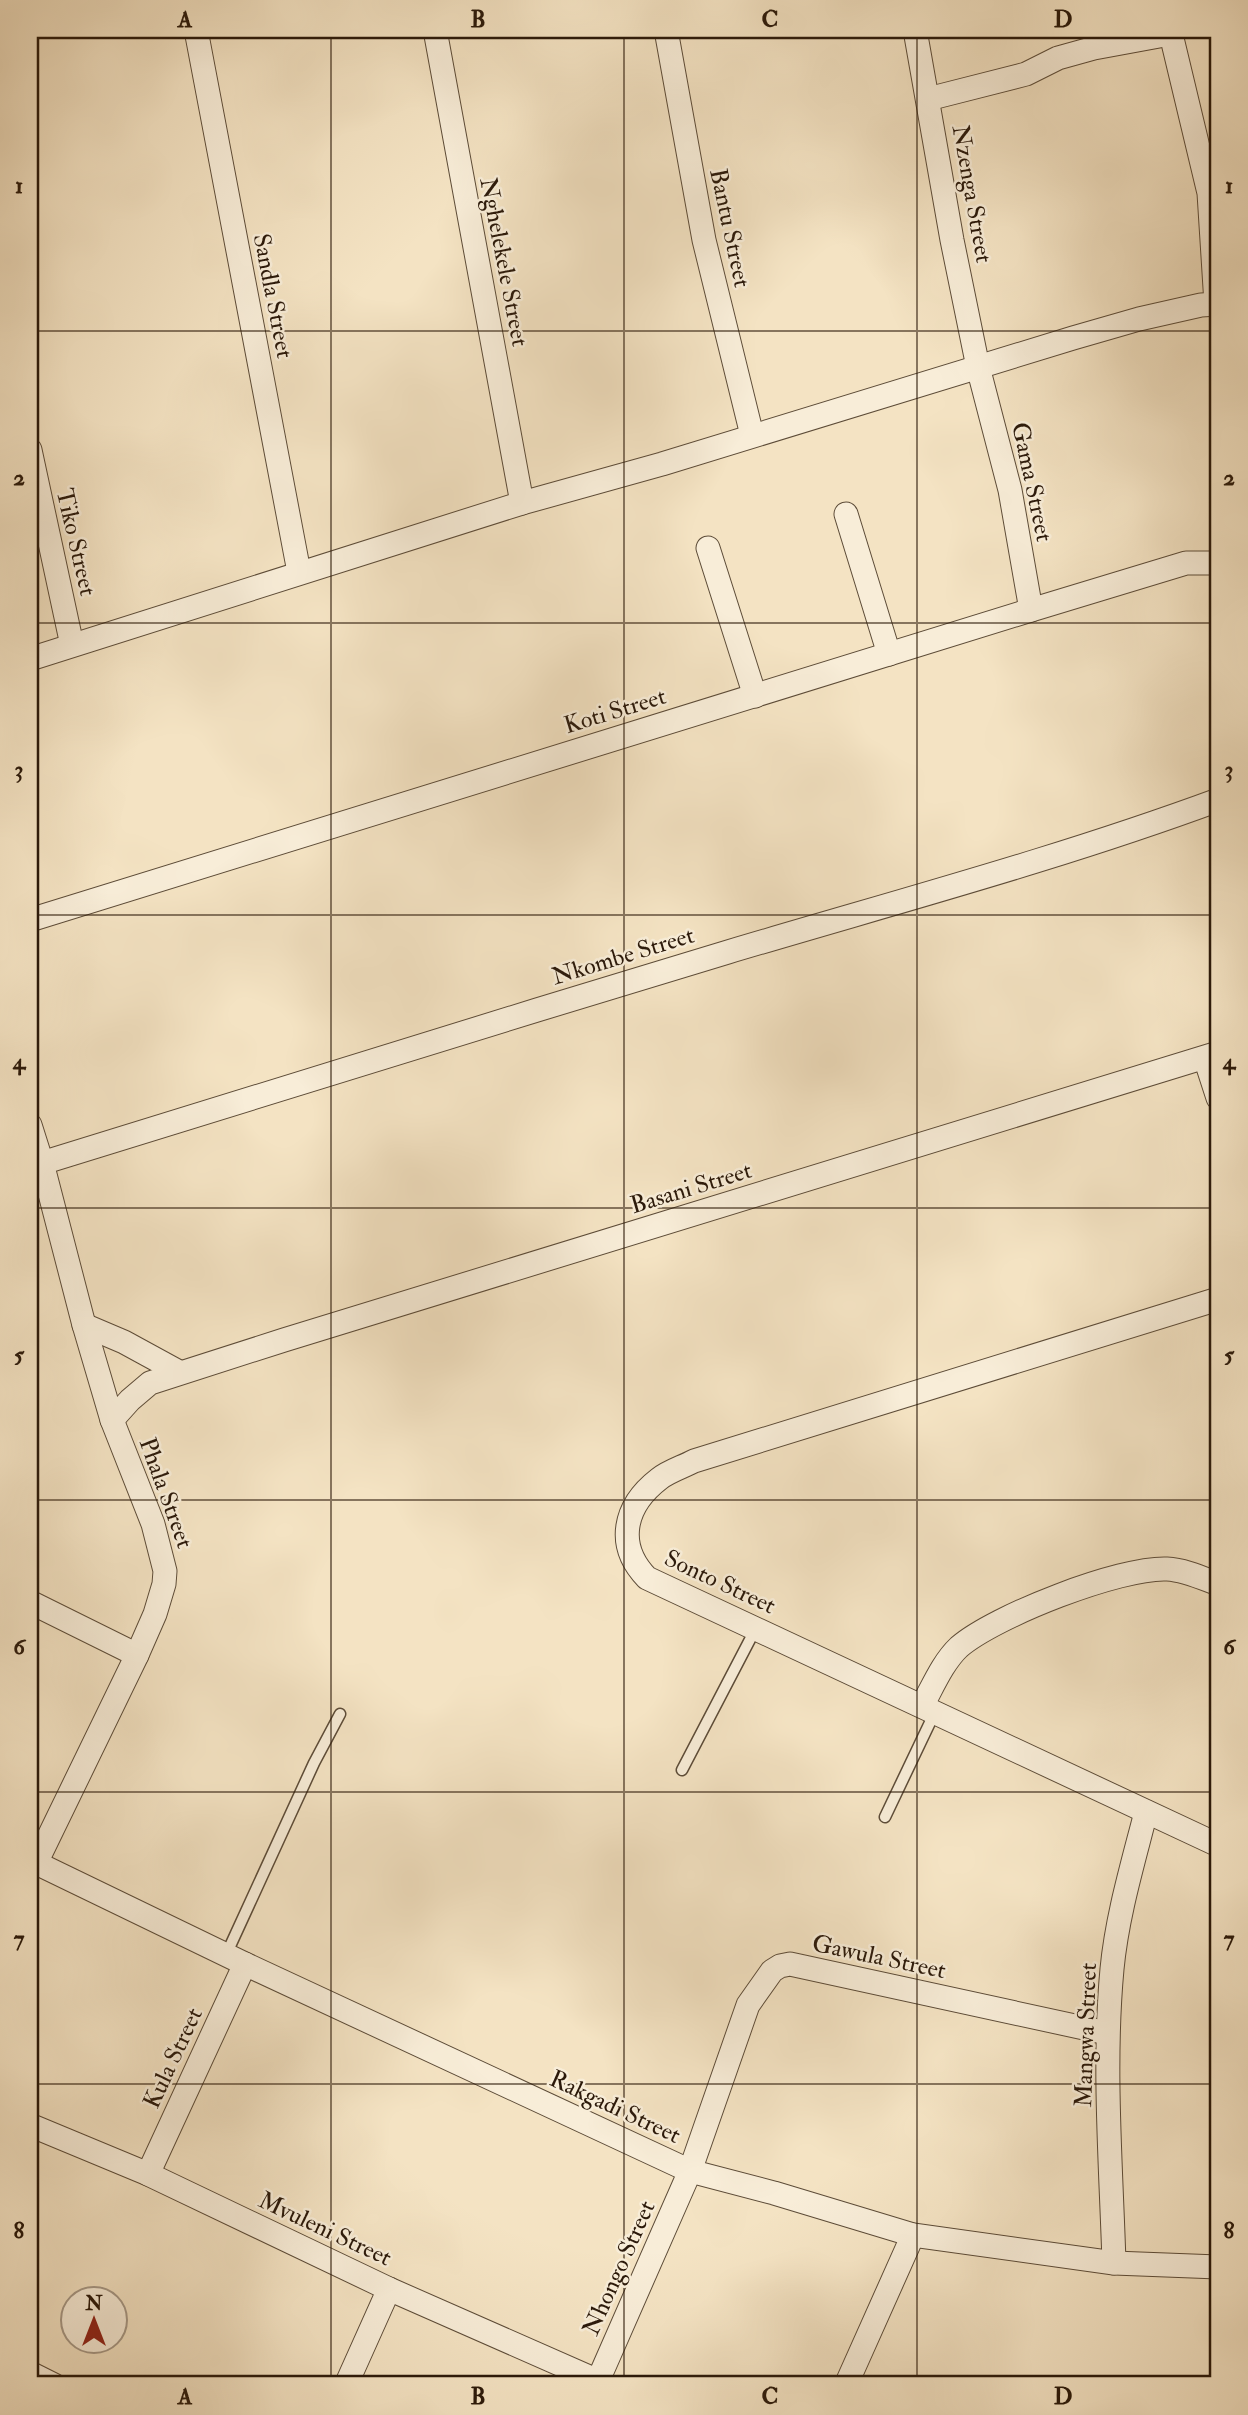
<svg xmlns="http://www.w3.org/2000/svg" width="1248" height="2415" font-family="'IM FELL Double Pica',serif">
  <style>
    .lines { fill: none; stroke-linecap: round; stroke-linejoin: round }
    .lane-casing { stroke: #5d4c38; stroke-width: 13 }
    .street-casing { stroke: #5d4c38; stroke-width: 25 }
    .lane { stroke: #f8edd8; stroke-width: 10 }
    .street { stroke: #f8edd8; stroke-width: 23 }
    .grid { fill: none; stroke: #2b190a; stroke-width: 2; stroke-opacity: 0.55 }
    .labels { text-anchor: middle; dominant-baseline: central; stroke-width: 5; stroke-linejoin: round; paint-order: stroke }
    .street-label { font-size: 24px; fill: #2b190a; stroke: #f8edd8 }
    .neatline { fill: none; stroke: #2b190a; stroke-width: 2.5 }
    .grid-label { font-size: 23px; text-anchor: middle; font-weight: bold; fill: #2b190a }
  </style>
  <rect width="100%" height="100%" fill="#f4e3c3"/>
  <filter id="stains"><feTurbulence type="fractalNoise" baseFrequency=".00286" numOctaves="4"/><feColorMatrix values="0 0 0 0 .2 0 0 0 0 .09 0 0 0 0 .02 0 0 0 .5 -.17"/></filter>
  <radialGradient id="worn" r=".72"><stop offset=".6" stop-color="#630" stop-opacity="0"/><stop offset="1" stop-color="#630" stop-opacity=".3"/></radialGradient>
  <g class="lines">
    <defs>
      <g id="lane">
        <path d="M682 1770 756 1628"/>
        <path d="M885 1817 935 1712"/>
        <path d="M226 1955 314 1763 340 1714"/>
      </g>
      <g id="street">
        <path d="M196 30 299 572"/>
        <path d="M435 30 522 503"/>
        <path d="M666 30 704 240 752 435"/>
        <path d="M915 30 952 240 978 367 1010 490 1031 610"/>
        <path d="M1170 30 1209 193 1216 304"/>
        <path d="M928 99 1026 74 1058 58 1094 48 1170 34"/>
        <path d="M30 450 72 645"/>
        <path d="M846 514 889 654"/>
        <path d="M708 548 755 696"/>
        <path d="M30 659 522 503 662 464 1073 338 1139 319 1201 305 1218 304"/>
        <path d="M30 920 1031 610 1186 563H1218"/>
        <path d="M1205 1058 1218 1098"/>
        <path d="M30 1125 42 1163 84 1325 112 1420 153 1524 165 1571 164 1584 155 1614 137 1655 36 1863"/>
        <path d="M42 1163C271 1092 499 1021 728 952 892 903 1058 859 1218 800"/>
        <path d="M1218 1299 694 1461C683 1467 669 1471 659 1479 624 1506 615 1545 647 1578L1218 1845"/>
        <path d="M84 1325 124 1342 179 1372"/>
        <path d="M112 1420 130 1400 150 1383 284 1340 1218 1053"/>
        <path d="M30 1602 137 1655"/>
        <path d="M922 1706C933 1686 943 1662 959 1647 995 1616 1120 1567 1167 1569 1185 1570 1202 1578 1218 1584"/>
        <path d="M30 1860 245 1964 690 2171 774 2193 913 2235 1114 2263 1218 2267"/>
        <path d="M30 2125 148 2174 389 2289 598 2381"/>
        <path d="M148 2174 245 1964"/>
        <path d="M1114 2263C1111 2165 1103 2066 1112 1969 1117 1916 1133 1863 1146 1812"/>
        <path d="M30 2373 54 2385"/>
        <path d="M346 2385 389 2289"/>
        <path d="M596 2385 690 2171 748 2005 772 1971 780 1966 790 1964 1107 2033"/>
        <path d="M846 2385 913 2235"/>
      </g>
    </defs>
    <!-- lane casing -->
    <use href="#lane" class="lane-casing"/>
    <!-- street casing -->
    <use href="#street" class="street-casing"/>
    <!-- lane -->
    <use href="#lane" class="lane"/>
    <!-- street -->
    <use href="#street" class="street"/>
  </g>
  <!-- grid -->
  <path class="grid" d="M331 30V2385M624 30V2385M917 30V2385M30 331H1218M30 623H1218M30 915H1218M30 1208H1218M30 1500H1218M30 1792H1218M30 2084H1218"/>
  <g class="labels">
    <!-- street labels -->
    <g class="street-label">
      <text transform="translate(972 194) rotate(80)">Nzenga Street</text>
      <text transform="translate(730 228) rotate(78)">Bantu Street</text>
      <text transform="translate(504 262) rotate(79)">Nghelekele Street</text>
      <text transform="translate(273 296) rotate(79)">Sandla Street</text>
      <text transform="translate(1032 482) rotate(78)">Gama Street</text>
      <text transform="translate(76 542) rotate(77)">Tiko Street</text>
      <text transform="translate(615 711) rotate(-17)">Koti Street</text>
      <text transform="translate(623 956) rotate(-17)">Nkombe Street</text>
      <text transform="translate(691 1188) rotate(-17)">Basani Street</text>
      <text transform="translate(166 1493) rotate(70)">Phala Street</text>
      <text transform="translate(720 1582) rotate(25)">Sonto Street</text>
      <text transform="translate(879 1957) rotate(12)">Gawula Street</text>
      <text transform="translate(1086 2035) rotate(-88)">Mangwa Street</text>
      <text transform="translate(173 2058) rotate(-65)">Kula Street</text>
      <text transform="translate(615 2107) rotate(25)">Rakgadi Street</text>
      <text transform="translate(325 2229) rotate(25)">Mvuleni Street</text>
      <text transform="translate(619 2268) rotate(-66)">Nhongo Street</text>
    </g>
  </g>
  <!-- margin -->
  <rect width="1248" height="2415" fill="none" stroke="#f4e3c3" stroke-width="77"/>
  <!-- north arrow -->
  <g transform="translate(94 2320)"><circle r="33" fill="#f8edd8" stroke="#a69886" stroke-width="2"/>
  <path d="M0-5L12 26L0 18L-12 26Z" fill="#8f2418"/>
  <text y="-10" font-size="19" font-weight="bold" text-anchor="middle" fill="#2b190a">N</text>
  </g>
  <rect x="38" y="38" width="1172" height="2338" class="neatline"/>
  <g class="grid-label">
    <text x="185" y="27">A</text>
    <text x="478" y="27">B</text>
    <text x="770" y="27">C</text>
    <text x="1063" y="27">D</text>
    <text x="19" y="193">1</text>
    <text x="1229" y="193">1</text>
    <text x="19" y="485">2</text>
    <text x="1229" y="485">2</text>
    <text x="19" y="777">3</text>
    <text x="1229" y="777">3</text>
    <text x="19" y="1069">4</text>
    <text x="1229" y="1069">4</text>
    <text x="19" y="1362">5</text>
    <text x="1229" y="1362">5</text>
    <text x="19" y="1654">6</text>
    <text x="1229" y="1654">6</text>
    <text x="19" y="1946">7</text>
    <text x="1229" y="1946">7</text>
    <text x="19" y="2238">8</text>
    <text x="1229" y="2238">8</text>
    <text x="185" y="2404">A</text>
    <text x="478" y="2404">B</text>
    <text x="770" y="2404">C</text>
    <text x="1063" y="2404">D</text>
  </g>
  <rect width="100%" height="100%" filter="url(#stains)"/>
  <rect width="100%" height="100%" fill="url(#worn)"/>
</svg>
